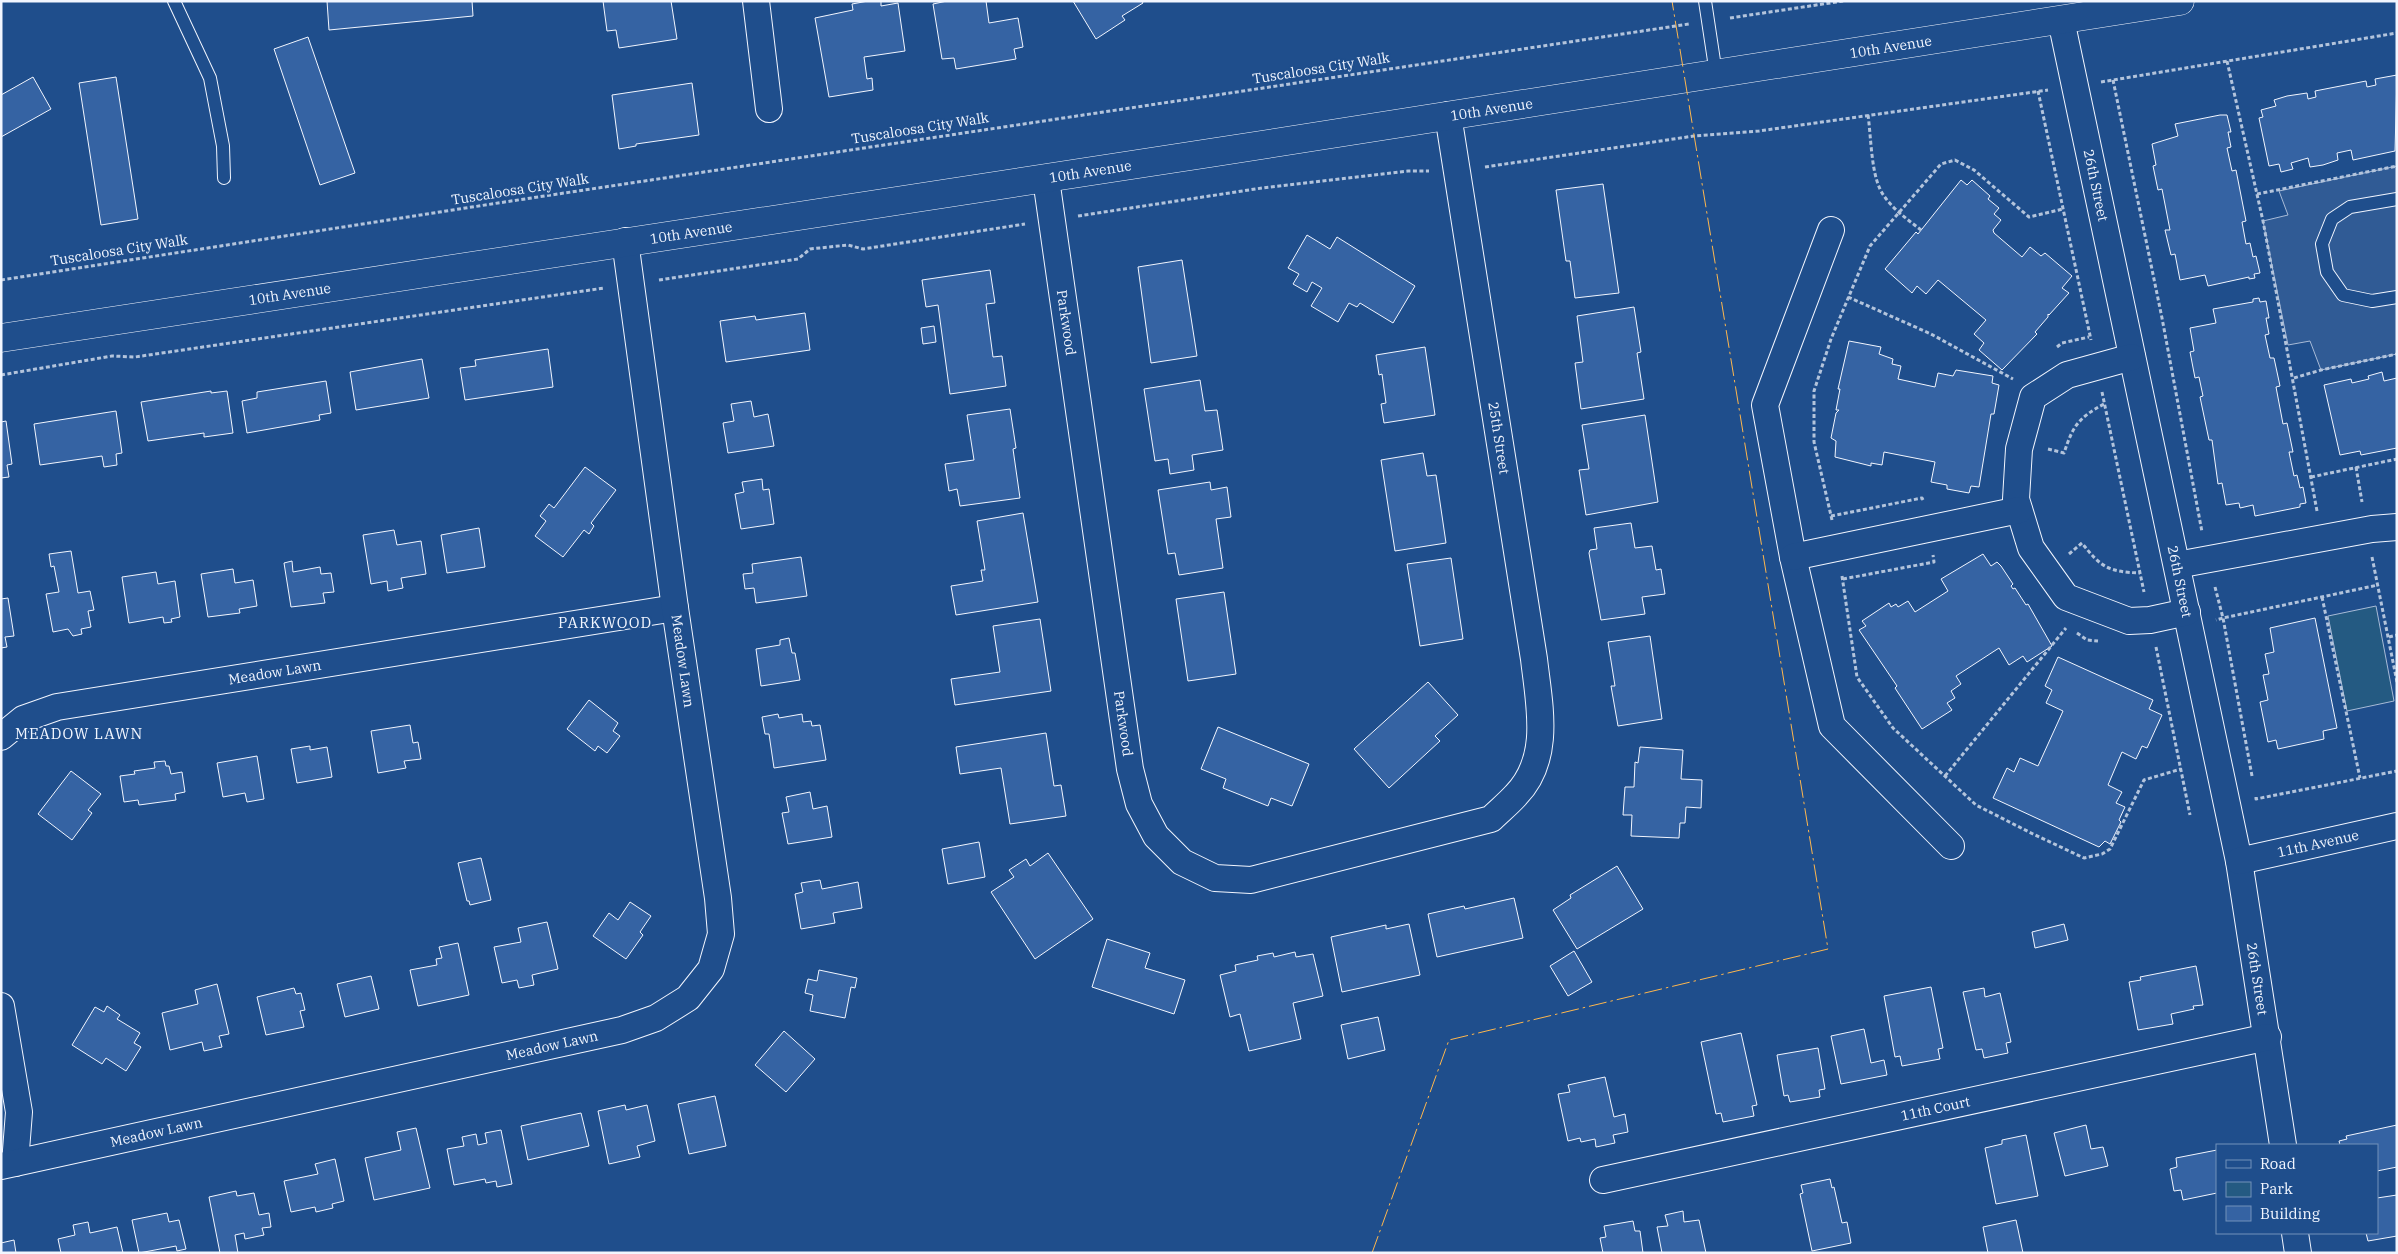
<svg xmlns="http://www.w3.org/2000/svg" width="2398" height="1254" font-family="'IBM Plex Serif',serif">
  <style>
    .green { fill: #245a82; stroke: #a8bbd7 }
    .parking { fill: #305b95; stroke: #a8bbd7 }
    .building { fill: #3563a3; stroke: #f2f6ff }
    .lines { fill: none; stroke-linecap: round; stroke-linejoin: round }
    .service-casing { stroke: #f2f6ff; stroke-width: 14 }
    .minor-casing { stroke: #f2f6ff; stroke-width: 28 }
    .secondary-casing { stroke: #f2f6ff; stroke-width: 29 }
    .path { stroke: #b3c4dc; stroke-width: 3; stroke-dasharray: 4 2.5; stroke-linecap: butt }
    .service { stroke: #1f4e8c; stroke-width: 12 }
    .minor { stroke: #1f4e8c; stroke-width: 26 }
    .secondary { stroke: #1f4e8c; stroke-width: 28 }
    .power { stroke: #ffb74d; stroke-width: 1; stroke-dasharray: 18 4 2.5 4; stroke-linecap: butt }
    .labels { text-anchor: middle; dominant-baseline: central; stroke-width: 4; stroke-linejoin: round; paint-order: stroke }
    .street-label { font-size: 14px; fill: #f2f6ff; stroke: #1f4e8c }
    .neighbourhood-label { font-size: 15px; letter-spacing: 1px; fill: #f2f6ff; stroke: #1f4e8c }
  </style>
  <rect width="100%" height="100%" fill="#1f4e8c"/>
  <!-- green -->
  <path class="green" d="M2376 606 2394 701 2347 711 2328 616Z"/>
  <!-- parking -->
  <path class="parking" d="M2397 166V354L2321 370 2310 341 2288 345 2263 221 2288 215 2279 191Z"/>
  <!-- building -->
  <g class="building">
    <path d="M327 1H472L473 16 329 30Z"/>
    <path d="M603 1H671L677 39 619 48 616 30 607 31Z"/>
    <path d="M868 1H881V6L898 3 905 51 864 57 867 79 872 78 873 90 829 97 815 18 853 10 852 4Z"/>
    <path d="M947 1H986L989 23 1018 18 1023 47 1014 49 1016 59 956 69 954 58 942 59 933 4Z"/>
    <path d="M1073 1H1142L1143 3 1122 16 1125 20 1096 39Z"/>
    <path d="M308 37 355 173 320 185 274 49Z"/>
    <path d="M2397 75 2395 151 2353 160 2351 150 2337 153 2338 160 2323 165 2310 167 2308 158 2291 163 2293 169 2281 172 2279 164 2269 166 2259 118 2263 117 2261 110 2276 106 2274 100 2287 96 2307 93 2308 99 2316 97 2315 91 2366 81 2367 87 2376 85 2375 79Z"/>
    <path d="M33 77 51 109 1 137V95Z"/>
    <path d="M116 77 138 219 101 225 79 83Z"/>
    <path d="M692 83 699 135 636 144V146L619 149 612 95Z"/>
    <path d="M2220 115H2227L2231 132H2228L2231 147 2227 148 2232 171 2236 170 2246 221 2242 222 2246 244 2250 243 2253 257 2256 256 2260 273 2254 274 2255 278 2249 279V277L2208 286 2205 275 2180 280 2175 254 2171 255 2165 230H2170L2162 189 2158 190 2153 166 2156 165 2152 144 2178 136 2175 124Z"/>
    <path d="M1961 180 1967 185 1972 180 1990 196 1988 199 1999 208 1994 214 2001 220 1993 230 1994 233 2022 257 2030 247 2041 256 2045 253 2072 276 2062 288 2069 293 2049 315 2048 314V317L2035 332 2037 334 2002 370 1979 350 1984 343 1974 334 1986 320 1938 280 1926 294 1917 286 1912 293 1885 269 1916 232 1918 234Z"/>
    <path d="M1603 184 1619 293 1575 298 1570 261H1566L1556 190Z"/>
    <path d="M1307 235 1330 249 1337 237 1415 286 1393 323 1360 303 1357 307 1349 303 1338 322 1311 306 1322 288 1312 282 1307 292 1293 284 1299 274 1288 268Z"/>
    <path d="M1182 260 1197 356 1151 363 1138 267Z"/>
    <path d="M990 270 995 303 986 304 993 357 1002 356 1006 386 950 394 938 305 926 307 922 280Z"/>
    <path d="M2259 298 2260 302 2266 301 2269 318H2266L2269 334 2265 335 2270 358H2274L2280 386 2276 387 2283 424 2287 423 2293 452H2289L2294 476 2297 475 2300 488 2303 487 2306 503 2300 504V507L2255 516 2253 505 2240 508 2239 503 2226 505 2222 483 2218 484 2212 440H2209L2200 397 2203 396 2199 377 2195 378 2190 352 2194 351 2190 328 2216 323 2213 309 2253 302V299Z"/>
    <path d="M1634 307 1641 352 1637 353 1644 399 1581 409 1575 363 1583 362 1577 316Z"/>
    <path d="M805 313 810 350 726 362 720 321 755 316 756 320Z"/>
    <path d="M934 326 936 342 923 344 921 328Z"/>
    <path d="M1849 341 1881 347 1879 354 1893 359 1892 364 1901 366 1898 379 1935 387 1938 373 1953 376 1956 370 1993 376 1992 383 1999 385 1994 414H1991L1979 487 1971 486 1969 493 1947 489V485L1931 482 1935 462 1884 452 1882 465 1871 463V466L1835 457 1836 441 1831 438 1836 413 1839 410H1836L1840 389H1838Z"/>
    <path d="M1425 347 1435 415 1384 423 1381 404 1386 403 1382 374 1379 375 1376 355Z"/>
    <path d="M548 349 553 387 465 400 460 368 476 366 475 360Z"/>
    <path d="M422 359 429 398 356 410 350 372Z"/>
    <path d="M2382 372 2384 381 2397 378V448L2361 455 2360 451 2340 455 2324 385 2351 379 2352 383 2369 379 2368 376Z"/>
    <path d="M1200 380 1205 411 1217 410 1223 450 1192 455 1194 470 1170 474 1168 459 1155 461 1144 389Z"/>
    <path d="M326 381 331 413 319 415 320 420 247 433 242 401 257 398V392Z"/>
    <path d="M211 391V393L227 391 233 433 204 437V433L148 441 141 402Z"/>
    <path d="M751 401 754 417 768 414 774 446 728 453 723 423 734 421 731 404Z"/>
    <path d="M1010 409 1016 448 1013 449 1020 498 960 506 957 489 949 491 945 464 974 460 967 415Z"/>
    <path d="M116 411 122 453 116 454 117 465 104 467 102 456 40 465 34 424Z"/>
    <path d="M1645 415 1658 502 1586 515 1579 470 1589 469 1582 425Z"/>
    <path d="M6 421 12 464 7 465 9 477 1 478V422Z"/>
    <path d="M1423 453 1427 476 1436 475 1446 543 1395 551 1381 460Z"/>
    <path d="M585 467 616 490 591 523 594 526 589 534 584 530 563 557 535 536 546 521 540 516 549 504 554 508Z"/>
    <path d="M762 479 763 490 769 489 774 524 741 529 735 494 744 492 742 482Z"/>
    <path d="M1210 482 1211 490 1227 487 1231 517 1216 519 1223 568 1179 575 1175 553 1168 554 1158 490Z"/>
    <path d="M1023 513 1038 602 956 615 951 586 983 581 981 570H985L977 521Z"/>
    <path d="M1631 523 1635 548 1652 546 1656 570 1661 569 1665 594 1642 597 1645 614 1601 620 1589 553 1590 550 1597 549 1594 528Z"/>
    <path d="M479 528 485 567 447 573 441 535Z"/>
    <path d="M394 530 397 545 421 541 426 574 401 578 403 588 388 591 387 581 371 584 363 535Z"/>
    <path d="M71 551 78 593 90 591 94 610 88 611 91 627 81 629 82 634 73 636 68 629 53 632 46 594 59 592 54 566 51 567 49 554Z"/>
    <path d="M1983 554 1991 566 1997 562 2001 566 2013 584 2011 586 2013 589 2015 588 2026 605 2028 604 2052 646 2027 662 2023 656 2009 665 1999 648 1956 676 1961 684 1951 691 1955 698 1947 703 1952 710 1922 729 1895 688 1897 686 1859 630 1866 626 1862 621 1889 603 1891 607 1896 604 1898 607 1908 601 1915 612 1948 591 1941 579Z"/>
    <path d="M801 557 807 596 756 603 754 588 745 589 743 574 753 573 752 564Z"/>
    <path d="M1451 558 1463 639 1420 646 1407 564Z"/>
    <path d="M292 561 293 572 320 567 321 574 331 573 334 592 323 593 325 603 291 607 284 563Z"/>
    <path d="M233 569 235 583 253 580 257 606 239 609 240 613 208 617 201 574Z"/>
    <path d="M156 572 158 584 175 581 180 617 171 619 172 622 164 623 163 617 129 623 122 577Z"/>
    <path d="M1224 592 1236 674 1188 681 1176 599Z"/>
    <path d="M8 598 14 636 5 637 7 647 1 648V599Z"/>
    <path d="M2315 618 2337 728 2323 731 2324 739 2278 749 2276 740 2268 742 2260 702 2268 700 2263 675 2269 674 2265 654 2274 652 2270 628Z"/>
    <path d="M1040 619 1051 691 955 705 951 679 1000 672 993 626Z"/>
    <path d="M1650 636 1662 719 1618 726 1611 686H1615L1608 642Z"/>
    <path d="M789 638 792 653H795L800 680 761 686 756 649 780 645V640Z"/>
    <path d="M2058 657 2153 700 2149 709 2162 715 2147 748 2142 746 2136 759 2122 752 2108 785 2122 792 2116 803 2125 807 2119 820 2121 822 2110 844 2105 841 2099 847 1993 798 2007 768 2014 772 2020 758 2038 766 2063 711 2046 703 2052 690 2045 686Z"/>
    <path d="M1428 682 1458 715 1435 736 1440 741 1389 788 1354 749Z"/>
    <path d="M589 700 618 723 613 731 620 736 607 753 598 746 595 751 567 729Z"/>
    <path d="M778 714 779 718 802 714 803 722 811 721 812 726 820 725 826 760 774 768 769 734H765L762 717Z"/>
    <path d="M410 725 413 743 418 742 421 759 404 761 406 768 378 773 371 731Z"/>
    <path d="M1218 727 1309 764 1292 806 1271 798 1268 806 1223 788 1226 779 1201 769Z"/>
    <path d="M1046 733 1054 786 1061 785 1066 816 1010 824 1001 768 960 774 956 747Z"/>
    <path d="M310 746V750L327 747 332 777 297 783 291 749Z"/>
    <path d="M1640 747 1683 750 1681 779 1702 780 1701 808 1686 807 1685 823H1680L1679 838 1631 836 1632 815H1623L1625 787H1634L1635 762 1638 763Z"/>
    <path d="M257 756 264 799 247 802 245 793 223 797 217 763Z"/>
    <path d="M165 761 166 766H169L171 774 182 772 185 792 175 794 176 800 139 805 138 800 124 802 120 776 135 774 134 771 155 768 154 762Z"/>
    <path d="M71 771 101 794 88 810 92 813 72 840 38 814Z"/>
    <path d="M810 792 813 809 827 806 832 837 788 844 782 813 789 812 786 797Z"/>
    <path d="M979 842 985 877 948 884 942 849Z"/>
    <path d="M1048 853 1093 919 1035 959 991 892 1014 877 1009 870 1026 859 1030 866Z"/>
    <path d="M481 858 491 900 470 905 469 901H467L458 863Z"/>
    <path d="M1617 866 1643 909 1577 949 1553 910 1571 898 1570 895Z"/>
    <path d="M820 880 822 889 858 882 862 908 833 913 835 923 801 929 795 894 803 892 801 883Z"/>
    <path d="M1514 898 1523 938 1437 957 1428 914 1464 906 1465 909Z"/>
    <path d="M630 902 651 916 640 932 643 935 626 959 593 936 609 913 618 920Z"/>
    <path d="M547 922 558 969 532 975 534 985 519 988 517 980 502 983 494 947 521 942 518 928Z"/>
    <path d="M1409 924 1420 975 1342 992 1331 937 1386 925V929Z"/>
    <path d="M2064 924 2068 940 2035 948 2032 932Z"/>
    <path d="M1107 939 1150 953 1145 968 1185 980 1174 1014 1092 987Z"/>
    <path d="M458 943 469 995 418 1006 410 970 437 965 436 959 442 958 439 947Z"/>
    <path d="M1574 951 1592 982 1568 996 1550 966Z"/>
    <path d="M1295 952 1296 957 1313 954 1323 996 1293 1003 1301 1039 1249 1051 1240 1014 1230 1017 1220 975 1236 971 1235 965 1258 960 1257 956 1273 953 1274 957Z"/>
    <path d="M2196 966 2203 1005 2193 1006 2194 1009 2171 1014 2173 1024 2138 1030 2129 982 2141 980 2140 977Z"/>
    <path d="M819 970 857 978 855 988 851 987 845 1018 810 1011 813 995 805 993 808 979 817 981Z"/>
    <path d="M371 976 379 1009 345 1017 337 984Z"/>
    <path d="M217 984 229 1034 219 1036 222 1047 204 1051 202 1042 170 1050 162 1013 198 1004 195 990Z"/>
    <path d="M1931 987 1943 1048 1938 1049 1940 1059 1902 1066 1900 1056 1895 1057 1884 996Z"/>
    <path d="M294 988 296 994 301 993 305 1010 300 1011 304 1027 266 1035 257 997Z"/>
    <path d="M1984 988 1985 997 2000 993 2011 1042 2006 1043 2008 1053 1984 1058 1982 1049 1976 1050 1963 992Z"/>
    <path d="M107 1006 120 1015 117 1019 140 1033 134 1043 141 1047 126 1071 106 1058 102 1064 72 1045 95 1007 104 1012Z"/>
    <path d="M1378 1017 1385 1050 1348 1059 1341 1025Z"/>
    <path d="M1864 1029 1871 1063 1884 1060 1887 1075 1841 1084 1831 1036Z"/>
    <path d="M784 1031 815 1059 786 1092 755 1065Z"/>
    <path d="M1741 1033 1757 1105 1752 1106 1754 1116 1723 1122 1721 1113 1716 1114 1701 1042Z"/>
    <path d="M1818 1048 1825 1089 1819 1090 1820 1097 1790 1102 1788 1095 1784 1096 1777 1055Z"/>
    <path d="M1605 1077 1614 1117 1625 1114 1628 1132 1613 1135 1615 1143 1596 1147 1595 1139 1581 1142 1580 1138 1568 1141 1558 1094 1570 1092 1568 1085Z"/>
    <path d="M715 1096 726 1146 689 1154 678 1104Z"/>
    <path d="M625 1105 626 1110 647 1105 655 1141 637 1146 640 1157 609 1164 598 1111Z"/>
    <path d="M581 1113 589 1146 528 1160 521 1126Z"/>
    <path d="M2086 1125 2091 1149 2103 1147 2108 1166 2065 1176 2054 1133Z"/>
    <path d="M2397 1125V1167L2377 1171V1145H2340L2339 1141 2347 1139 2346 1136Z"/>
    <path d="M416 1128 430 1188 374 1200 365 1158 401 1150 397 1132Z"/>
    <path d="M501 1130 512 1184 497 1187 496 1181 486 1183 485 1179 454 1185 447 1149 464 1146 462 1137 476 1134 478 1145 487 1143 485 1133Z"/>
    <path d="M2026 1135 2038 1196 1996 1204 1985 1148 2002 1144V1140Z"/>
    <path d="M2217 1150V1193L2183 1200 2181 1190 2174 1191 2170 1169 2177 1167 2176 1158Z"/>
    <path d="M335 1159 344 1201 332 1204 333 1208 316 1212 315 1207 291 1212 284 1181 318 1174 315 1164Z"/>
    <path d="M1830 1179 1832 1188 1834 1187 1842 1223 1847 1222 1851 1243 1812 1251 1800 1194 1803 1193 1801 1185Z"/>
    <path d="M236 1191 237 1196 254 1193 259 1215 269 1213 271 1227 262 1228 264 1235 245 1239 244 1233 235 1235 238 1253H220L209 1197Z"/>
    <path d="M2397 1195V1236L2368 1241 2366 1233H2377V1198Z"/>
    <path d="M1683 1211 1684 1222 1699 1220 1706 1253H1662L1657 1227 1668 1226 1665 1215Z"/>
    <path d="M167 1213 169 1222 179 1220 186 1249 177 1251 176 1246 139 1253 132 1220Z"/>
    <path d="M2016 1220 2023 1253H1988L1983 1227Z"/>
    <path d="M1633 1221 1635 1231H1640L1643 1253H1603L1600 1238 1606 1237 1604 1226Z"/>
    <path d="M88 1222 90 1233 117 1227 123 1253H61L58 1239 75 1235 73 1225Z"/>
    <path d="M14 1240 16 1253H1V1243Z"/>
  </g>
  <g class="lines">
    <defs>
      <g id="service">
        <path d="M174 1 210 78 223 146 224 178"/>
        <path d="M1705 1 1716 74"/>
        <path d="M2397 199 2350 207 2332 219 2322 244 2327 272 2343 295 2372 301 2397 297"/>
      </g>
      <g id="minor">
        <path d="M756 1 769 109"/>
        <path id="s1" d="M2061 20 2239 861 2283 1145"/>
        <path id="s2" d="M1046 179 1130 769 1139 804 1156 836 1182 862 1215 878 1251 880 1491 819C1499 811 1508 804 1516 795 1552 758 1539 704 1534 659L1448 115"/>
        <path d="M1831 230 1765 405 1793 557 1832 726 1951 846"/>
        <path d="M2132 357 2067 375 2033 397 2019 449 2016 499 2031 548 2066 597 2129 621 2150 620 2187 612"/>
        <path d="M1793 557 2019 510"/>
        <path d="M2177 565 2372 529 2397 527"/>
        <path id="s3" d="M1 737 23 719 57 707 675 608"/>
        <path id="s4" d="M2239 861 2397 826"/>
        <path d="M1 1006 19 1112 15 1163"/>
        <path id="s5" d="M1 1166 622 1030 656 1018 688 998 711 969 721 934 718 898 675 608 625 241"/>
        <path id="s6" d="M1603 1180 2268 1037"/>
        <path d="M2295 1233 2298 1253"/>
      </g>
      <g id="secondary">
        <path id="s7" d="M1 338C728 227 1454 117 2180 1"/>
      </g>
    </defs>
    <!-- service casing -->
    <use href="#service" class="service-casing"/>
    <!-- minor casing -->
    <use href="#minor" class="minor-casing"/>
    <!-- secondary casing -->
    <use href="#secondary" class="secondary-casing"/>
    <!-- path -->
    <g class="path">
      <path d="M1730 18 1843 1"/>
      <path d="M2227 61 2263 221 2317 511"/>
      <path d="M2113 80 2162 318 2202 532"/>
      <path d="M2101 82 2397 33"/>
      <path d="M2038 91 2091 340"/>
      <path d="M1868 115C1871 136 1871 170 1880 189 1888 206 1907 219 1921 230"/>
      <path d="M1485 167 1694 136 1759 131 2048 90"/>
      <path d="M2257 194 2397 166"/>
      <path d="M1078 216 1262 188 1408 171H1429"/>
      <path d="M1 280 498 203 1689 24"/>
      <path d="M659 280 798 259 810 249 848 245 863 249 1025 224"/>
      <path d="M1848 297 1931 334 2013 379"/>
      <path d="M2057 347 2062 343 2089 337"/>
      <path d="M1 375 112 356 135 357 604 288"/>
      <path d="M2294 378 2321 370 2397 354"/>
      <path d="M2102 392 2144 592"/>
      <path d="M2048 449 2064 453C2073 426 2078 418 2104 404"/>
      <path d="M2356 467 2362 502"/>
      <path d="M2311 477 2397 459"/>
      <path d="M1831 516 1922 498 1924 502"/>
      <path d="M1832 520 1814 442V391L1831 339 1870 246 1941 164 1955 160 1974 170 2029 217 2063 209"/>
      <path d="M2069 554 2082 543C2101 568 2110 572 2140 573"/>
      <path d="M2372 557 2397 682"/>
      <path d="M1842 576 1857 677 1893 728 1976 805 2033 834 2084 858 2102 854 2110 849 2144 780 2181 769"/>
      <path d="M1843 579 1934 562 1933 555"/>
      <path d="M2215 587 2223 618 2216 620"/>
      <path d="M2322 597 2360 778"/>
      <path d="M2077 633 2087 640 2098 641"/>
      <path d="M2389 637 2397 635"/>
      <path d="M2156 647 2190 815"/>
      <path d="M1945 776 2066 628"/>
      <path d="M2252 776 2223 618 2378 585"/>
      <path d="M2256 797V799L2397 771"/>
    </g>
    <!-- service -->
    <use href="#service" class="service"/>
    <!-- minor -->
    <use href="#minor" class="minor"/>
    <!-- secondary -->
    <use href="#secondary" class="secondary"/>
    <!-- power -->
    <path class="power" d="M1372 1253 1449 1040 1828 949 1672 1"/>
  </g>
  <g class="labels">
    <!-- street labels -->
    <g class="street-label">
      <text stroke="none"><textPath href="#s7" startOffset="1912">10th Avenue</textPath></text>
      <text transform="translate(1321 68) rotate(-9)">Tuscaloosa City Walk</text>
      <text stroke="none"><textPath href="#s7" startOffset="1508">10th Avenue</textPath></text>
      <text transform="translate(920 128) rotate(-9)">Tuscaloosa City Walk</text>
      <text stroke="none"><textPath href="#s7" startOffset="1102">10th Avenue</textPath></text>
      <text stroke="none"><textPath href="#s1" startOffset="169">26th Street</textPath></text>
      <text transform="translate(520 189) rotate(-9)">Tuscaloosa City Walk</text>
      <text stroke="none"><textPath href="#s7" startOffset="698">10th Avenue</textPath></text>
      <text transform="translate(119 250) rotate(-9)">Tuscaloosa City Walk</text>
      <text stroke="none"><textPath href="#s7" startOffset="292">10th Avenue</textPath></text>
      <text stroke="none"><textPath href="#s2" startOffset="145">Parkwood</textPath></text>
      <text transform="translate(1499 438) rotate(81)">25th Street</text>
      <text stroke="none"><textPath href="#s1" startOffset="574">26th Street</textPath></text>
      <text transform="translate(683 661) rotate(82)">Meadow Lawn</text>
      <text stroke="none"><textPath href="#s3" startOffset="285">Meadow Lawn</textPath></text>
      <text stroke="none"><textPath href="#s2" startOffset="550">Parkwood</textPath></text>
      <text stroke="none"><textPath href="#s4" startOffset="81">11th Avenue</textPath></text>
      <text stroke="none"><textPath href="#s1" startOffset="979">26th Street</textPath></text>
      <text stroke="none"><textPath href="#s5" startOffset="564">Meadow Lawn</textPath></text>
      <text stroke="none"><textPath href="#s6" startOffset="340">11th Court</textPath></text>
      <text stroke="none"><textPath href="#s5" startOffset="159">Meadow Lawn</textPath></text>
    </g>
    <!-- neighbourhood labels -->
    <g class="neighbourhood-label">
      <text x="605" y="622">PARKWOOD</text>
      <text x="79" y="733">MEADOW LAWN</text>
    </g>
  </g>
  <!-- border -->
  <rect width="2398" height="1254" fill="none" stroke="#f2f6ff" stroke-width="5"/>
  <!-- legend -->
  <rect x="2216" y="1144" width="162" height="90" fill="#1f4e8c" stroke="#7391ba"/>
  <rect x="2226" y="1160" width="25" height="8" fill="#1f4e8c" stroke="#7391ba"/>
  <text x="2260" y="1169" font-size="15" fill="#f2f6ff">Road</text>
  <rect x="2226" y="1182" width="25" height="15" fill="#245a82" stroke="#7391ba"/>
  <text x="2260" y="1194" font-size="15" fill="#f2f6ff">Park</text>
  <rect x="2226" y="1206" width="25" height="15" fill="#3563a3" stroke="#7391ba"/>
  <text x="2260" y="1219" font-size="15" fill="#f2f6ff">Building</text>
</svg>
